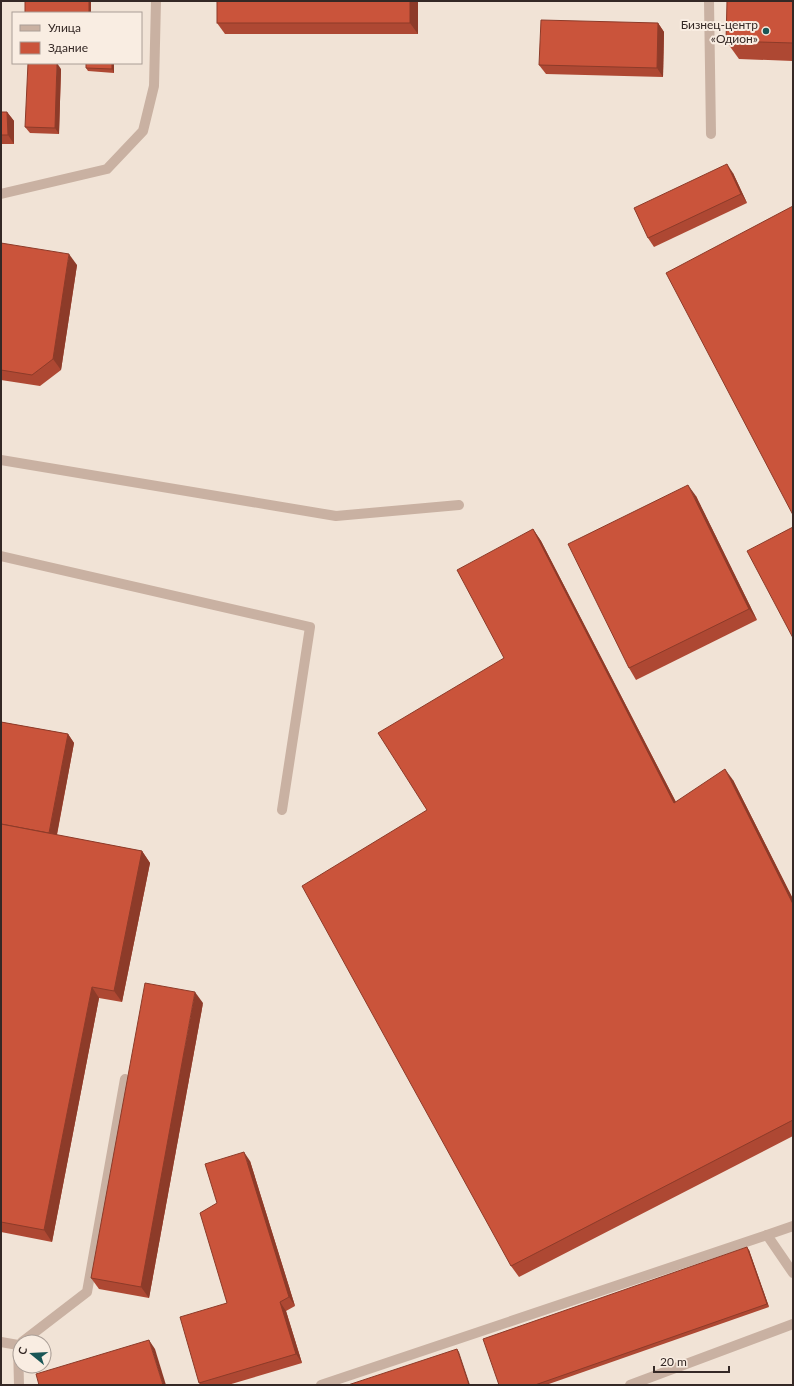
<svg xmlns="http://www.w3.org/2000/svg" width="794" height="1386" font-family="Lato,sans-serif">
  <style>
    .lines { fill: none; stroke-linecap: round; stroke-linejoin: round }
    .service { stroke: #c9b1a2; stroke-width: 10 }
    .minor { stroke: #c9b1a2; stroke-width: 10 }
    .wall { fill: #ae4833 }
    .shaded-wall { fill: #8d3b29 }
    .building { fill: #ca543b; stroke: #8d3b29 }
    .poi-dot { fill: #195656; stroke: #f9ede2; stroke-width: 1.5 }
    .labels { text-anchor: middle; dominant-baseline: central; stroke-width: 4; stroke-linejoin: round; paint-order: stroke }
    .poi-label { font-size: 12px; fill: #342825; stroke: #f9ede2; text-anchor: end }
  </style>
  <rect width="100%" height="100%" fill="#f1e3d6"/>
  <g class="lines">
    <!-- service -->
    <g class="service">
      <path d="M709 1 711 134"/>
      <path d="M1 460 336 516 459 505"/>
      <path d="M1 556 310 627 282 810"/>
      <path d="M767 1235 793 1273"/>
      <path d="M1 1342 18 1345 19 1385"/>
      <path d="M22 1342 87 1292 125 1079"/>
      <path d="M321 1385 767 1235 793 1226"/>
    </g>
    <!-- minor -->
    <g class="minor">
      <path d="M1 194 107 169 143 131 154 86 156 1"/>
      <path d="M630 1385 793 1324"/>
    </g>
  </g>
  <!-- wall -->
  <g class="wall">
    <path d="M418 1V34H225L217 23Z"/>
    <path d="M793 1V61L739 59 726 41Z"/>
    <path d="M658 23 664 32 663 77 546 74 539 65Z"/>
    <path d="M114 63V73L88 71 86 68Z"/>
    <path d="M61 69 59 134 30 133 25 127Z"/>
    <path d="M1 112H7L14 121V144H1Z"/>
    <path d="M733 173 747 203 654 247 648 238Z"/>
    <path d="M1 243 77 265 61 370 40 386 1 380Z"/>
    <path d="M696 496 757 620 636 680 629 668Z"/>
    <path d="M533 529 541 541 676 802 733 780 793 899V1136L519 1277 511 1266 427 810 504 658Z"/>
    <path d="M1 722 68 734 74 743 57 835 142 851 150 863 122 1002 99 998 52 1242 1 1232Z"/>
    <path d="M203 1003 149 1298 99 1289 91 1278Z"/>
    <path d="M250 1161 295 1306 286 1311 302 1363 228 1385H201L199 1383 227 1303 217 1203Z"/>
    <path d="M749 1250 769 1307 546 1385H499Z"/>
  </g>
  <!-- shaded-wall -->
  <g class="shaded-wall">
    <rect x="89" y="1" width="2" height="12"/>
    <path d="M410 1H418V34L410 23Z"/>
    <path d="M658 23 664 32 663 77 657 68Z"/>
    <path d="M57 63 61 69 59 134 55 128Z"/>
    <path d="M112 63H114V73L112 69Z"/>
    <path d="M7 112 14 121V144L8 135Z"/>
    <path d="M727 164 733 173 747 203 741 194Z"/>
    <path d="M69 254 77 265 61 370 53 359Z"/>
    <path d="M688 485 696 496 757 620 749 609Z"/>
    <path d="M533 529 541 541 682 814 674 803Z"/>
    <path d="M68 734 74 743 55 844 49 835Z"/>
    <path d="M725 769 733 780 793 899V904Z"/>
    <path d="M142 851 150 863 122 1002 114 991Z"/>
    <path d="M92 987 99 998 52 1242 44 1230Z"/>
    <path d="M195 992 203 1003 149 1298 141 1287Z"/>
    <path d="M244 1152 250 1161 295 1306 289 1297Z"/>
    <path d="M747 1247 749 1250 769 1307 767 1304Z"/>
    <path d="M280 1302 286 1311 302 1363 296 1354Z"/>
    <path d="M149 1340 155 1349 166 1385H163Z"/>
    <path d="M457 1349 459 1352 470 1385H469Z"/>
  </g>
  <!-- building -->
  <g class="building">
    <rect x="25" y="1" width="64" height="12"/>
    <rect x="217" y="1" width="193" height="22"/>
    <path d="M727 1H793V43L726 41Z"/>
    <path d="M541 20 658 23 657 68 539 65Z"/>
    <path d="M28 63H57L55 128 25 127Z"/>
    <path d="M86 63H112V69L86 68Z"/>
    <path d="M1 112H7L8 135H1Z"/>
    <path d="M727 164 741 194 648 238 634 208Z"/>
    <path d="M793 206V515L666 273Z"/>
    <path d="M1 243 69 254 53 359 32 375 1 370Z"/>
    <path d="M688 485 749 609 629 668 568 544Z"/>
    <path d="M793 527V638L747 551Z"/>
    <path d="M533 529 674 803 725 769 793 904V1120L511 1266 302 886 427 810 378 733 504 658 457 570Z"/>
    <path d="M1 722 68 734 49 833 1 824Z"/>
    <path d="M1 824 142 851 114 991 92 987 44 1230 1 1222Z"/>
    <path d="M145 983 195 992 141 1287 91 1278Z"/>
    <path d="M244 1152 289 1297 280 1302 296 1354 199 1383 180 1317 227 1303 200 1213 217 1203 205 1164Z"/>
    <path d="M747 1247 767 1304 535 1385H499L483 1339Z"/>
    <path d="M149 1340 163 1385H39L36 1374Z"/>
    <path d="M457 1349 469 1385H348Z"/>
  </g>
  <!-- markers -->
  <circle class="poi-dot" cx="766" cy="31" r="4"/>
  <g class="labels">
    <!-- poi labels -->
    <g class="poi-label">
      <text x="758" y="24">Бизнец-центр<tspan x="758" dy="14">«Одион»</tspan></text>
    </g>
  </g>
  <!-- border -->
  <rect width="794" height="1386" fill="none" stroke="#342825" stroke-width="4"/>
  <!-- legend -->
  <rect x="12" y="12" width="130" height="52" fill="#f9ede2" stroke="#aa9e96"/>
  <rect x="20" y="25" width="20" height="6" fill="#c9b1a2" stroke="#aa9e96"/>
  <text x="48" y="32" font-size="12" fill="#342825">Улица</text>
  <rect x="20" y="42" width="20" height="12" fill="#ca543b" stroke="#aa9e96"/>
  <text x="48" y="52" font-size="12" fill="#342825">Здание</text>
  <!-- north arrow -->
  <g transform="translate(32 1354) rotate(288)"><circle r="19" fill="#f9ede2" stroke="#aa9e96"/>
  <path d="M0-3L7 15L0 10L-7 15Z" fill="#195656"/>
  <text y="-6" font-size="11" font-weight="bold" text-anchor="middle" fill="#342825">С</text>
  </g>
  <!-- scale -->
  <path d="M654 1366v6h75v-6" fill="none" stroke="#342825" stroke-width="2"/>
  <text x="660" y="1366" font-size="12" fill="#342825" stroke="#f9ede2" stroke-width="3" paint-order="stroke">20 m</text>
</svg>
